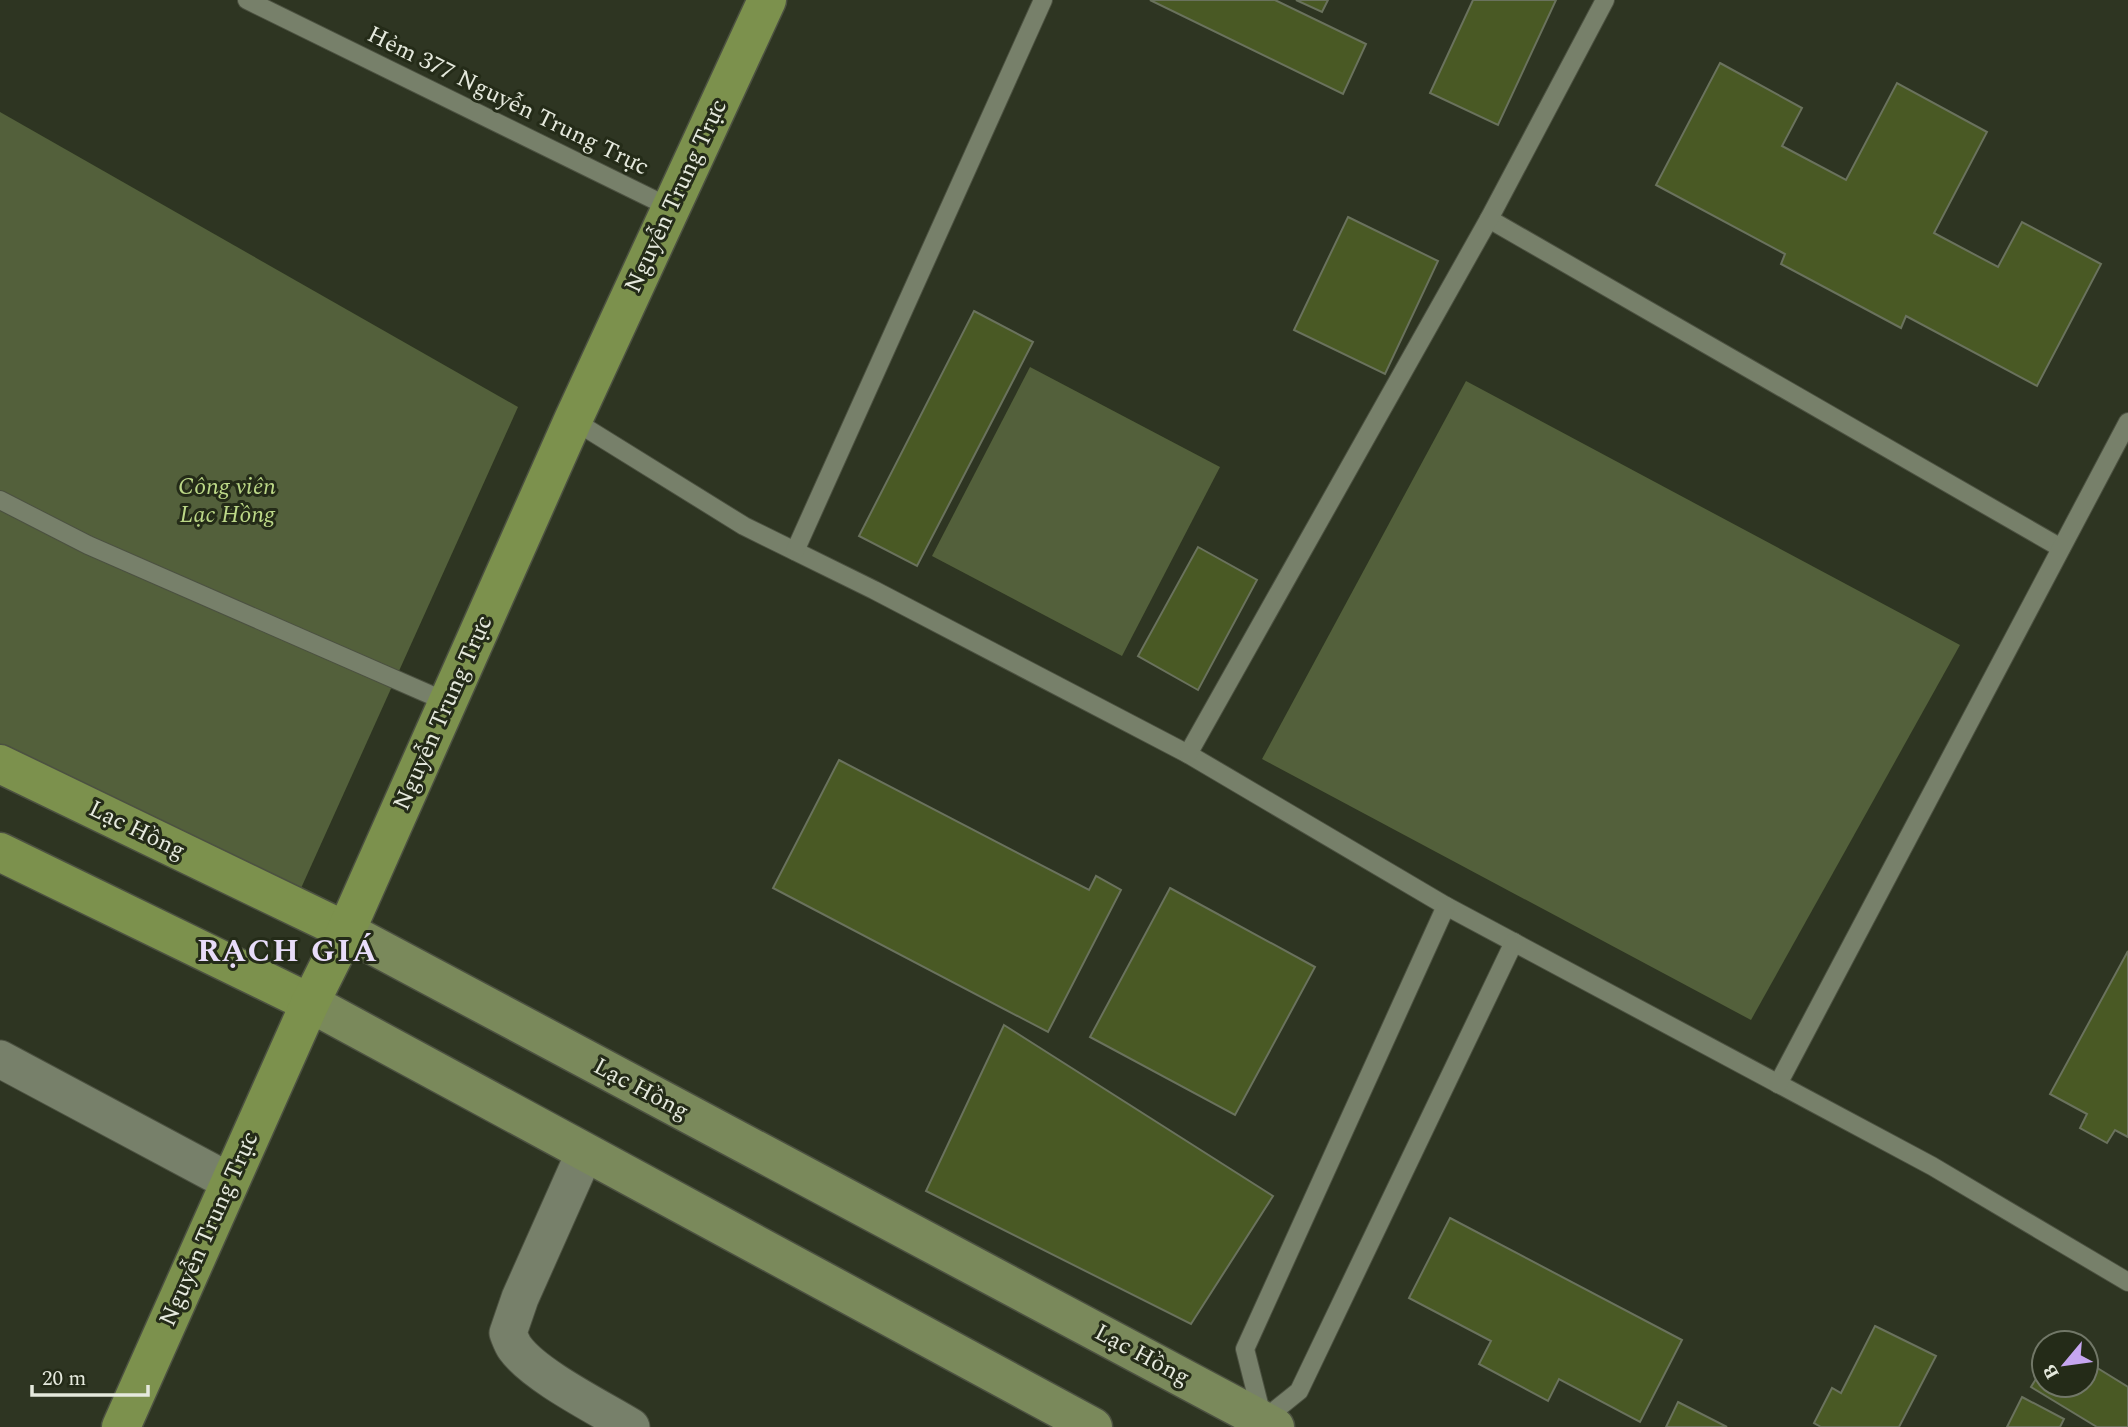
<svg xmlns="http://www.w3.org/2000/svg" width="2128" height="1427" font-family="Spectral,serif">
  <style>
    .green { fill: #53603b }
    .building { fill: #495924; stroke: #6a725d; stroke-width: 2 }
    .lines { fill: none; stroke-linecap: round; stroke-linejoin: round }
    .service-casing { stroke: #4c5141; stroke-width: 20 }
    .minor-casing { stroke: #4c5141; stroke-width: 39 }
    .secondary-casing { stroke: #4c5141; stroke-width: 41 }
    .primary-casing { stroke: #4c5141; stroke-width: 41 }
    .service { stroke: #77806a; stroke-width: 18 }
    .minor { stroke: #77806a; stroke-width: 37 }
    .secondary { stroke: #7a895b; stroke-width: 38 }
    .primary { stroke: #7c914d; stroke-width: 38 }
    .labels { text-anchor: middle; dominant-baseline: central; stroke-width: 6; stroke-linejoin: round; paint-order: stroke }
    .street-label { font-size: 24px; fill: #e5e9dd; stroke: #242b18 }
    .park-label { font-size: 24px; font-style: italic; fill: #bcd887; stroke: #242b18 }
    .district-label { font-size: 32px; font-weight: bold; letter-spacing: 2px; fill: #e8dcf9; stroke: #242b18 }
  </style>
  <rect width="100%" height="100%" fill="#2e3522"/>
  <!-- green -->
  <g class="green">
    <path d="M0 112 518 407 293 906 0 764Z"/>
    <path d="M1030 367 1220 467 1122 656 932 556Z"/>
    <path d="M1466 381 1960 645 1751 1020 1262 759Z"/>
  </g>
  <!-- building -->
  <g class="building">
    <path d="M1150 0H1275L1366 44 1343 94Z"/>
    <path d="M1296 0H1328L1322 12Z"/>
    <path d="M1473 0H1556L1498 125 1430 93Z"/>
    <path d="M1720 63 1802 108 1782 146 1846 180 1897 83 1987 132 1934 233 1998 267 2022 222 2101 264 2037 386 1906 316 1901 328 1781 264 1785 254 1656 185Z"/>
    <path d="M1348 217 1438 261 1385 374 1294 330Z"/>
    <path d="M974 311 1033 342 917 566 859 536Z"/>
    <path d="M1198 547 1257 580 1198 690 1138 656Z"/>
    <path d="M839 760 1089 890 1096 876 1121 890 1048 1032 773 888Z"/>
    <path d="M1170 888 1315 967 1235 1115 1090 1037Z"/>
    <path d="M2128 951V1137L2115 1130 2107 1143 2080 1128 2087 1114 2050 1094Z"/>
    <path d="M1004 1025 1273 1196 1191 1324 926 1191Z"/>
    <path d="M1450 1218 1682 1340 1640 1422 1559 1379 1548 1401 1479 1364 1491 1341 1409 1298Z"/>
    <path d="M1875 1326 1936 1356 1899 1427H1821L1814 1423 1832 1388 1841 1393Z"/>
    <path d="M2086 1361 2128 1387V1427H2097L2031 1387 2044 1366V1385H2086Z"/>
    <path d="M2022 1397 2064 1419 2060 1427H2007Z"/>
    <path d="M1678 1402 1727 1427H1666Z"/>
  </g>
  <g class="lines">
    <defs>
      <g id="service">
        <path d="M247 0 671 208"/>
        <path d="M1489 219 2061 548"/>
        <path d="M573 420 744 526 874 590 1188 754 1446 906 1932 1166 2128 1282"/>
        <path d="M0 500 88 545 447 702"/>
        <path d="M795 551 1043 0"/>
        <path d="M1188 754 1489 219 1605 0"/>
        <path d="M1446 906 1245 1349 1263 1420 1299 1391 1514 942"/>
        <path d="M1778 1084 2128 422"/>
      </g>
      <g id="minor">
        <path d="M0 1059 230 1182"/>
        <path d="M585 1152 520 1298 508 1333C510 1338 512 1344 515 1348 535 1376 600 1408 631 1427"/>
      </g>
      <g id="secondary">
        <path d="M346 931 1275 1427"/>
        <path d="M310 1003 1093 1427"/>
      </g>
      <g id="primary">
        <path d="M0 764 346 931"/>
        <path d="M0 852 310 1003"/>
        <path d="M121 1427 310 1003 346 931 573 420 767 0"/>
      </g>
    </defs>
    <!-- service casing -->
    <use href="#service" class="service-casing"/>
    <!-- minor casing -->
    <use href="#minor" class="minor-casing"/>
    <!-- secondary casing -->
    <use href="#secondary" class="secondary-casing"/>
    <!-- primary casing -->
    <use href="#primary" class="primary-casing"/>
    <!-- service -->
    <use href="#service" class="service"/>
    <!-- minor -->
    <use href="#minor" class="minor"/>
    <!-- secondary -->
    <use href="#secondary" class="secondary"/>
    <!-- primary -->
    <use href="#primary" class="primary"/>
  </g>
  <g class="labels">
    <!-- street labels -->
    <g class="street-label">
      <text transform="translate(508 101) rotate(26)">Hẻm 377 Nguyễn Trung Trực</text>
      <text transform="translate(676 196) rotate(-65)">Nguyễn Trung Trực</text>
      <text transform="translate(443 713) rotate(-66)">Nguyễn Trung Trực</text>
      <text transform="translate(137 830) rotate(26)">Lạc Hồng</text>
      <text transform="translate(641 1089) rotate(28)">Lạc Hồng</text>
      <text transform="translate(209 1229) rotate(-66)">Nguyễn Trung Trực</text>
      <text transform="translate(1142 1355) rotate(28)">Lạc Hồng</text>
    </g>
    <!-- park labels -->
    <g class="park-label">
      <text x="227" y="487">Công viên<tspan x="227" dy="28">Lạc Hồng</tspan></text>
    </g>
    <!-- district labels -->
    <g class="district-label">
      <text x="288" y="951">RẠCH GIÁ</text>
    </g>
  </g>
  <!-- north arrow -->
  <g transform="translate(2065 1364) rotate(241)"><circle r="33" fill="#242b18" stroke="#717767" stroke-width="2"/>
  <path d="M0-5L12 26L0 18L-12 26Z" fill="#c6a6f0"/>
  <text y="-10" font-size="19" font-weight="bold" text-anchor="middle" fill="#e5e9dd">B</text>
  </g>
  <!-- scale -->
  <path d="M32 1385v10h116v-10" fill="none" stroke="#e5e9dd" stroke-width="3.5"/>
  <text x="42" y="1385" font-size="21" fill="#e5e9dd" stroke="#242b18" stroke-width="5" paint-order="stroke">20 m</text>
</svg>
